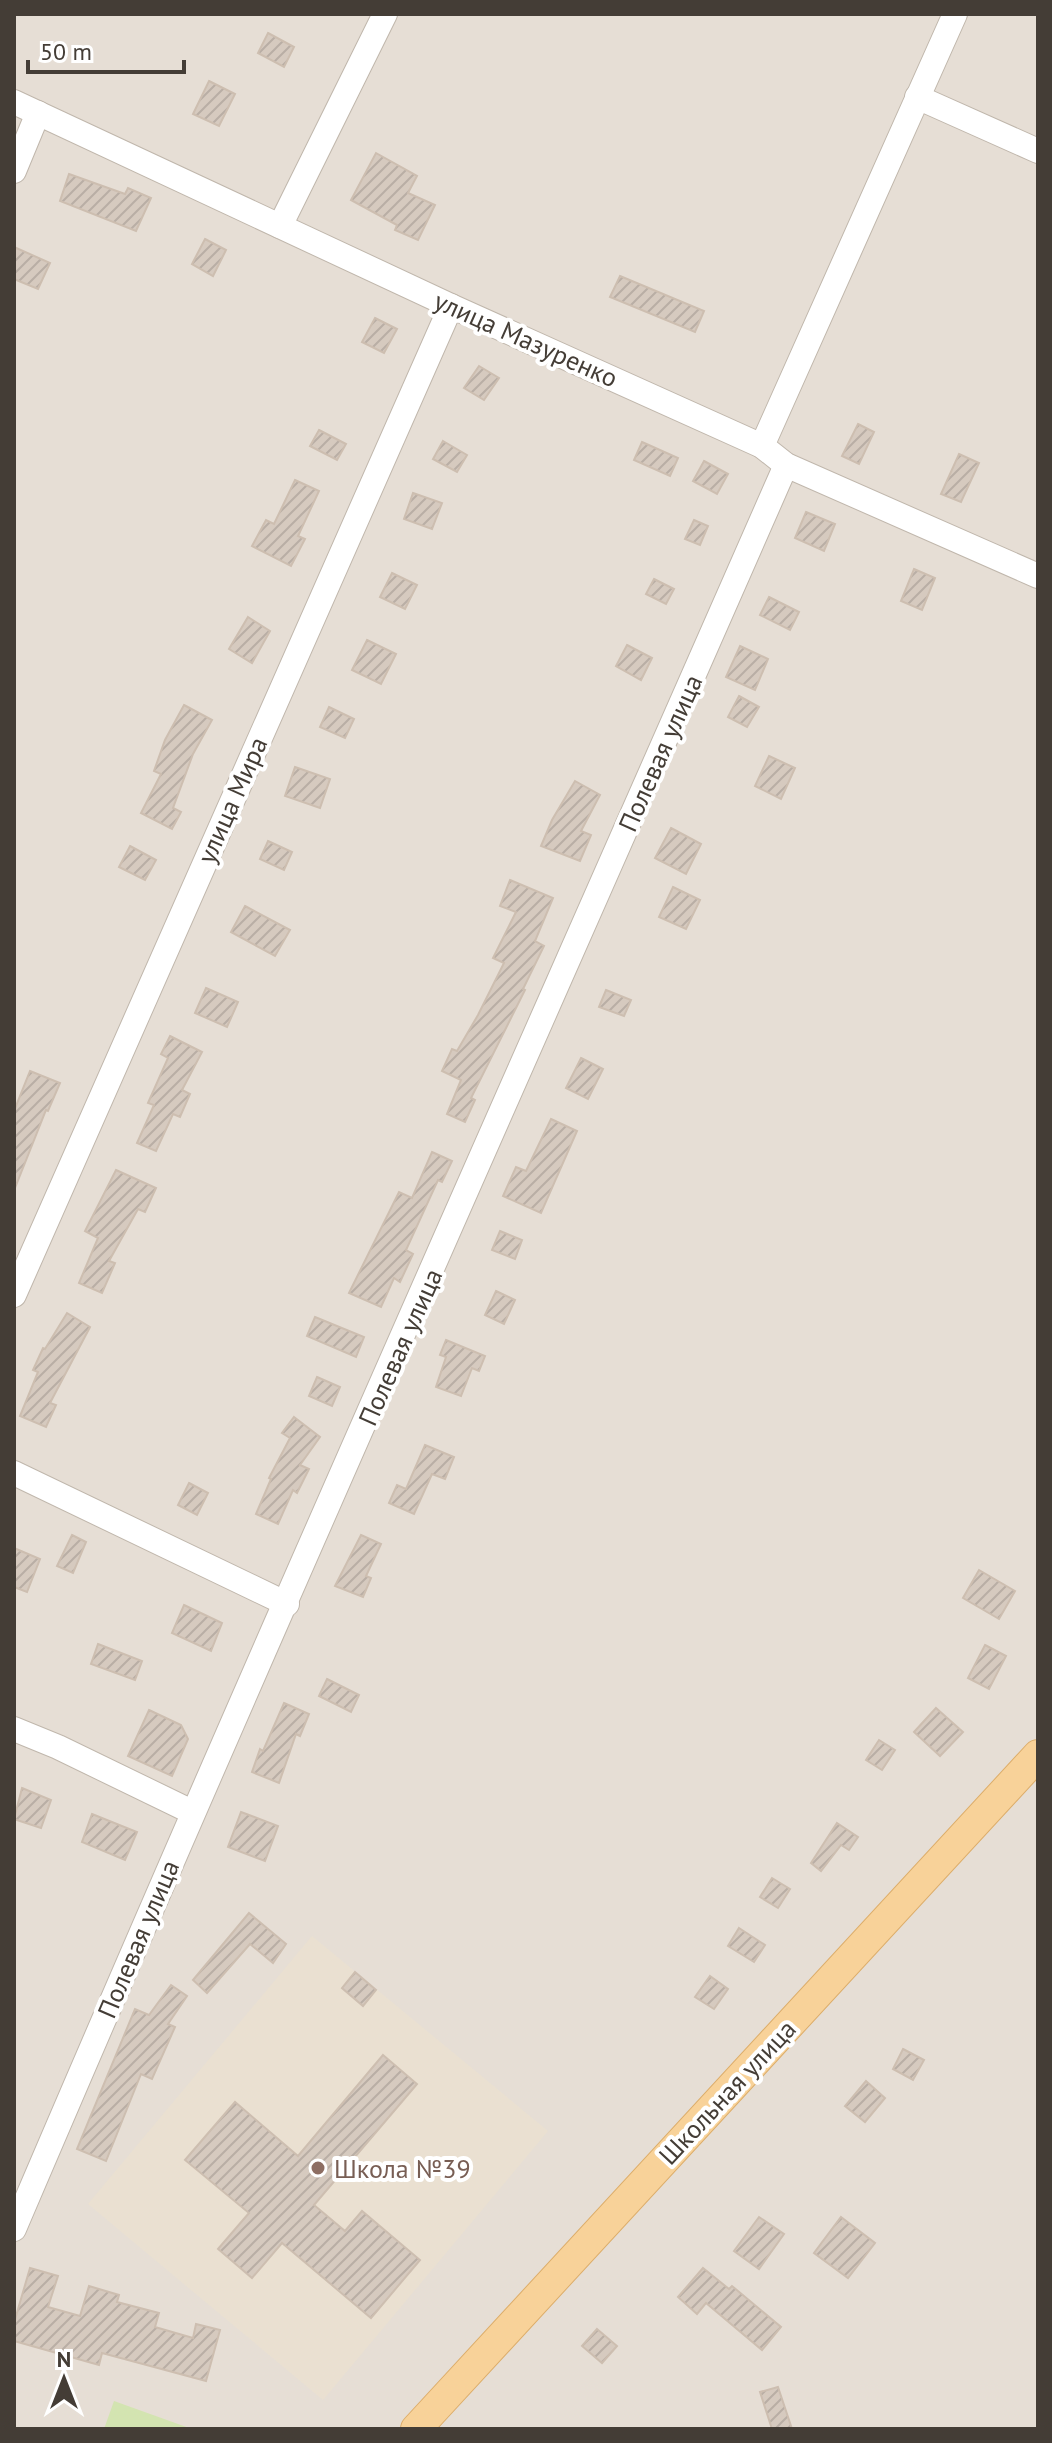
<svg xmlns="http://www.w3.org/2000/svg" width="1052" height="2443" font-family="'PT Sans',sans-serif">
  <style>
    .residential { fill: #e6ded5 }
    .education { fill: #eae0d1 }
    .park { fill: #d3e4b1 }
    .building { fill: url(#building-hatch); stroke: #cdbeb0; stroke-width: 2 }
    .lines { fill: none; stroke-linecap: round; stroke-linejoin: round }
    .minor-casing { stroke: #c0b7ac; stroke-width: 26 }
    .major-casing { stroke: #dcad6a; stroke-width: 32 }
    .minor { stroke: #fff; stroke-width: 24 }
    .major { stroke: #f8d299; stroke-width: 30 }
    .education-dot { fill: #8d6e63; stroke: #fff; stroke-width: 3 }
    .labels { text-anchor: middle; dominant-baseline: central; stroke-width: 8; stroke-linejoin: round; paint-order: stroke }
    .street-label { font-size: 26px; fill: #443d36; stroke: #fff }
    .education-label { font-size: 26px; fill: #785e54; stroke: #fff; text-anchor: start }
  </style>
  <defs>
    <pattern id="building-hatch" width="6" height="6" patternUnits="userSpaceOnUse" patternTransform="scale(2)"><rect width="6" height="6" fill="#d6cabf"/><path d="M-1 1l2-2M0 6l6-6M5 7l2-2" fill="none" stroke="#b9aea5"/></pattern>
  </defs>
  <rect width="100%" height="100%" fill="#f2ede6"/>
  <!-- residential -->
  <rect class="residential" x="14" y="14" width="1024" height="2415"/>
  <!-- education -->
  <path class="education" d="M312 1936 548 2131 323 2400 88 2204Z"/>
  <!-- park -->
  <path class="park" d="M114 2401 192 2429H104Z"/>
  <!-- building -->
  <g class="building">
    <path d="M268 33 294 47 284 67 258 53Z"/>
    <path d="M209 81 235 94 219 126 193 114Z"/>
    <path d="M376 153 417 176 408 193 435 205 418 240 395 230 397 225 351 200Z"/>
    <path d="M69 174 125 194 128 188 151 198 136 231 60 201Z"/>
    <path d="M205 239 226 250 213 276 192 264Z"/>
    <path d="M14 247 50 263 38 289 14 279Z"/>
    <path d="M620 276 704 311 695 332 610 297Z"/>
    <path d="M375 318 397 329 384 353 362 342Z"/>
    <path d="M479 366 499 378 484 400 464 388Z"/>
    <path d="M858 424 874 432 859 464 842 456Z"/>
    <path d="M319 430 346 444 337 460 310 446Z"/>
    <path d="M443 441 467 455 457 472 433 459Z"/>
    <path d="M642 442 678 458 670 476 634 460Z"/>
    <path d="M959 454 979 463 961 502 941 494Z"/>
    <path d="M704 461 728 474 717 494 693 481Z"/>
    <path d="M295 480 319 491 298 536 305 539 291 566 252 546 266 520 274 524Z"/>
    <path d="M413 493 442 503 432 529 404 519Z"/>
    <path d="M806 512 835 524 824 551 795 538Z"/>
    <path d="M694 520 708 526 700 545 685 539Z"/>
    <path d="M914 569 935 578 922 610 901 601Z"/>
    <path d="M392 573 417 585 405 609 380 597Z"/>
    <path d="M654 579 674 589 666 604 646 594Z"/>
    <path d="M769 597 799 612 790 630 760 615Z"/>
    <path d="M248 617 270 631 252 663 229 649Z"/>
    <path d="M367 640 396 654 381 684 352 670Z"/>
    <path d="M627 645 652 658 641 680 616 666Z"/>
    <path d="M740 646 768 659 755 690 726 677Z"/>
    <path d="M739 696 759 707 747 727 728 717Z"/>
    <path d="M184 705 212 720 193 754 173 808 181 812 172 829 141 813 161 774 154 771 165 740Z"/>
    <path d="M329 707 354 719 345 738 320 727Z"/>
    <path d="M769 756 795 768 781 799 755 786Z"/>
    <path d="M295 767 330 779 320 808 285 796Z"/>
    <path d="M575 781 600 795 581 831 591 835 580 861 541 846 552 820Z"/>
    <path d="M671 828 701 844 686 874 655 858Z"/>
    <path d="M268 841 292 852 284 870 260 859Z"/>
    <path d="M130 846 156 860 145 880 119 867Z"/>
    <path d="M510 880 553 898 535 941 544 946 523 989 525 990 471 1098 475 1100 465 1122 447 1114 461 1080 442 1071 452 1049 457 1051 478 1015 504 963 493 958 516 912 500 906Z"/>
    <path d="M673 887 700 900 686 929 659 917Z"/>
    <path d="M245 906 290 930 275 956 231 932Z"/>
    <path d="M206 988 238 1002 227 1027 195 1013Z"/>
    <path d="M606 990 631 1000 624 1016 599 1007Z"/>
    <path d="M170 1036 202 1052 182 1090 190 1094 180 1117 173 1114 156 1151 137 1143 154 1105 148 1103 168 1058 161 1054Z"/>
    <path d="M581 1058 603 1069 588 1099 566 1088Z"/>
    <path d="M30 1071 60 1083 48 1111 46 1110 15 1188 14 1111Z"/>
    <path d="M551 1119 577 1131 541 1213 503 1196 516 1167 526 1171Z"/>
    <path d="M432 1152 452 1161 442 1182 438 1180 406 1250 413 1254 400 1282 394 1278 381 1307 349 1293 399 1192 412 1198Z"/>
    <path d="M116 1170 156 1188 145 1212 138 1209 109 1261 115 1263 102 1293 79 1283 98 1238 85 1231Z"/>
    <path d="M500 1231 522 1240 515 1259 492 1250Z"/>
    <path d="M496 1291 515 1300 504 1324 485 1315Z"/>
    <path d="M67 1313 90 1327 50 1403 56 1405 46 1427 20 1416 38 1372 33 1370 43 1348 45 1349Z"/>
    <path d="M315 1317 364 1337 356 1357 307 1336Z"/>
    <path d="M446 1340 485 1356 479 1371 472 1368 461 1396 436 1387 446 1357 440 1355Z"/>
    <path d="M317 1377 340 1387 332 1406 309 1396Z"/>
    <path d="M294 1417 320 1437 300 1465 309 1469 297 1493 293 1490 278 1524 256 1514 271 1479 269 1478 290 1438 282 1433Z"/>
    <path d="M425 1445 454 1457 445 1479 432 1474 414 1514 389 1503 397 1485 406 1489Z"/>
    <path d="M189 1483 208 1493 197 1515 178 1505Z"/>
    <path d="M72 1535 86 1542 73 1573 57 1566Z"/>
    <path d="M361 1535 381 1544 366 1576 371 1578 363 1597 335 1586Z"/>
    <path d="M14 1548 40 1559 27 1592 14 1587Z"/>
    <path d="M979 1570 1015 1591 999 1619 963 1598Z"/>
    <path d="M184 1605 222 1623 211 1651 172 1633Z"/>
    <path d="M98 1644 142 1661 135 1680 91 1664Z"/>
    <path d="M985 1645 1006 1656 989 1689 968 1678Z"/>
    <path d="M327 1679 359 1695 351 1712 319 1696Z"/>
    <path d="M284 1703 309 1714 300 1736 296 1734 279 1783 252 1772 260 1749 263 1751Z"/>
    <path d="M936 1708 963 1732 940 1756 914 1732Z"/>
    <path d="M149 1710 181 1725 188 1739 172 1776 128 1756Z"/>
    <path d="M879 1740 895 1750 882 1770 866 1760Z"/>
    <path d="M22 1788 51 1800 41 1828 14 1819Z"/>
    <path d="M241 1812 278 1826 265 1861 228 1847Z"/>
    <path d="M92 1814 137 1832 125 1860 82 1842Z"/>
    <path d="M837 1823 858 1837 849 1850 841 1845 821 1871 811 1863Z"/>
    <path d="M772 1878 790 1889 778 1908 760 1897Z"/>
    <path d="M249 1913 286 1944 273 1963 250 1944 207 1993 193 1980Z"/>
    <path d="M739 1928 765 1945 754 1962 728 1946Z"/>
    <path d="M355 1972 376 1990 363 2006 342 1988Z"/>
    <path d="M710 1976 728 1989 714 2009 695 1997Z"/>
    <path d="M171 1985 187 1996 168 2024 175 2027 152 2079 141 2074 106 2161 77 2149 135 2009 149 2015Z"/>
    <path d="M903 2049 924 2060 913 2080 893 2069Z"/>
    <path d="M383 2055 417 2084 314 2205 345 2231 362 2211 420 2260 371 2318 282 2243 252 2278 218 2249 249 2213 185 2160 235 2102 298 2156Z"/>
    <path d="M866 2081 885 2098 865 2122 845 2106Z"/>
    <path d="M759 2217 784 2234 759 2269 734 2251Z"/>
    <path d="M841 2217 875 2243 848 2278 814 2253Z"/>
    <path d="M30 2268 58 2276 48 2307 80 2316 89 2286 119 2295 117 2302 159 2313 155 2327 193 2338 196 2324 220 2330 206 2381 102 2353 99 2365 14 2341V2323Z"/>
    <path d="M703 2268 729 2289 732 2286 781 2327 762 2350 706 2303 697 2314 678 2297Z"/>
    <path d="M597 2329 617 2346 602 2363 582 2346Z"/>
    <path d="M778 2387 792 2429H772L760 2392Z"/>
  </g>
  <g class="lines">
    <defs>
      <g id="minor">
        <path d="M917 97 1038 151"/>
        <path d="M14 102 451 306 762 446 786 465 1038 576"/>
        <path d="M14 171 38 113"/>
        <path d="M280 226 385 14"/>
        <path d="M762 446 955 14"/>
        <path d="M14 1295 451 306"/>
        <path d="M14 1473 287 1604"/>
        <path d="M14 1729 58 1747 192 1812"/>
        <path d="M14 2229C266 1639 528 1053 786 465"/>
      </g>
      <path id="major" d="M416 2429 1038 1755"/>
    </defs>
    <!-- minor casing -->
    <use href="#minor" class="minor-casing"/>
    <!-- major casing -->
    <use href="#major" class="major-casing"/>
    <!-- minor -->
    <use href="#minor" class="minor"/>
    <!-- major -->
    <use href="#major" class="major"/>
  </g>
  <!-- markers -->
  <circle class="education-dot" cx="318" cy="2168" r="8"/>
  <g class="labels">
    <!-- street labels -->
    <g class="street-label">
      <text transform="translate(526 339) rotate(24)">улица Мазуренко</text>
      <text transform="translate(660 753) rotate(-66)">Полевая улица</text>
      <text transform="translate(232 800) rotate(-66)">улица Мира</text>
      <text transform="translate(400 1347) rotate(-66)">Полевая улица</text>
      <text transform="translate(138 1939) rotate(-67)">Полевая улица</text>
      <text transform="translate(727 2092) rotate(-47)">Школьная улица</text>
    </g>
    <!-- education labels -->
    <g class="education-label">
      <text x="334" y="2168">Школа №39</text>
    </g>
  </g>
  <!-- border -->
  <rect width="1052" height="2443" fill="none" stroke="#443d36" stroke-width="32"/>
  <!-- north arrow -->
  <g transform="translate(64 2379)" stroke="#ffffff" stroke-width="6" paint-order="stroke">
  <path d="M0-6L14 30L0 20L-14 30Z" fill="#443d36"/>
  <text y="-12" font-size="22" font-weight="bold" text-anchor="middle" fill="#443d36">N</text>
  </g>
  <!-- scale -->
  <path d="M28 60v12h156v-12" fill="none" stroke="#443d36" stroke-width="4"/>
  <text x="40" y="60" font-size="24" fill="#443d36" stroke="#ffffff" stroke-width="6" paint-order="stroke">50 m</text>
</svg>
